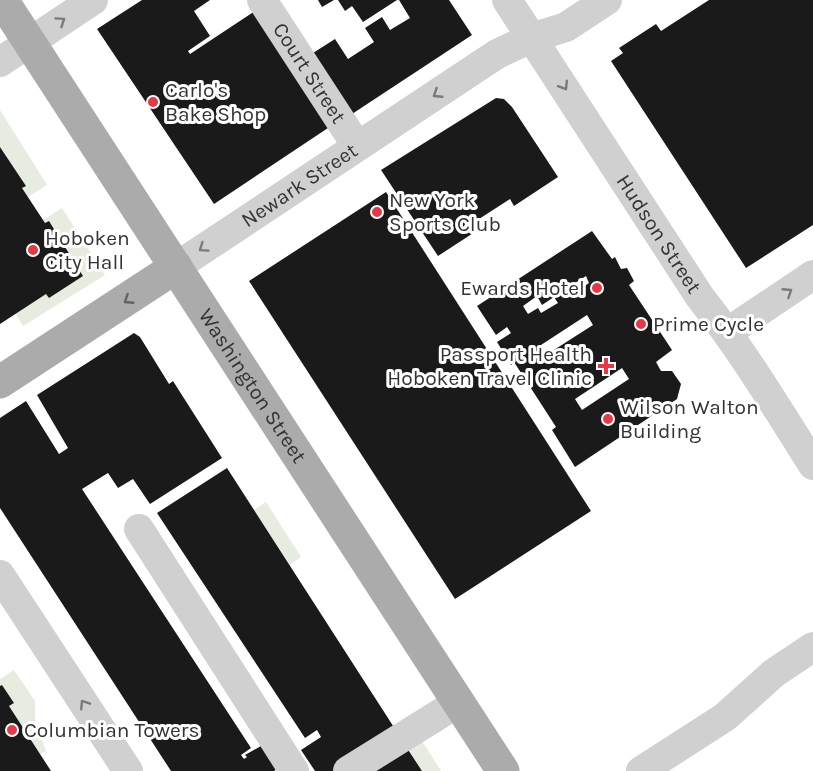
<svg xmlns="http://www.w3.org/2000/svg" width="813" height="771" font-family="Karla,sans-serif">
  <style>
    .green { fill: #e6ecdf }
    .building { fill: #1a1a1a; fill-rule: evenodd }
    .lines { fill: none; stroke-linecap: round; stroke-linejoin: round }
    .minor { stroke: #d0d0d0; stroke-width: 30 }
    .major { stroke: #ababab; stroke-width: 33 }
    .oneway { stroke: #7a7a7a }
    .oneway2 { stroke: #636363 }
    .poi-dot { fill: #e63946; stroke: #fff; stroke-width: 2 }
    .labels { text-anchor: middle; dominant-baseline: central; stroke-width: 6; stroke-linejoin: round; paint-order: stroke }
    .street-label { font-size: 21px; fill: #333; stroke: #fff }
    .poi-label { font-size: 21px; fill: #333; stroke: #fff; text-anchor: start }
  </style>
  <rect width="100%" height="100%" fill="#fff"/>
  <!-- green -->
  <g class="green">
    <path d="M0 110 47 185 28 197 22 188 25 185 0 147Z"/>
    <path d="M62 208 105 275 23 326 15 313 46 294 49 297 83 276 49 221 45 223 43 220Z"/>
    <path d="M266 502 301 557 290 565 254 510Z"/>
    <path d="M14 670 35 701V722L46 751 40 754 9 706 14 703 2 685 0 686V679Z"/>
    <path d="M420 738 441 771H422L407 747Z"/>
  </g>
  <!-- building -->
  <g class="building">
    <path d="M142 0H210L194 11 210 36 188 51 190 54 255 11 331 126 214 204 97 29Z"/>
    <path d="M318 0H334L322 7Z"/>
    <path d="M338 0H397L363 22 352 6 345 11Z"/>
    <path d="M399 0H449L472 35 352 114 313 53 335 39 348 59 374 42 365 28 382 17 390 30 410 18Z"/>
    <path d="M709 0H813V225L746 268 611 61 623 53 619 48 656 24 661 31Z"/>
    <path d="M496 98 504 99 512 107 558 177 514 206 510 199 479 219 484 226 438 256 381 170Z"/>
    <path d="M0 147 26 186 22 188 45 223 49 221 83 276 49 298 46 294 0 324Z"/>
    <path d="M386 192 591 511 455 599 249 281Z"/>
    <path d="M592 231 612 259 615 257 621 269 627 268 634 281 629 285 631 288 672 350 656 362 661 371H672L681 384 677 399 575 467 552 430 556 427 514 362 511 365 497 342 511 333 507 327 496 335 477 306ZM586 276 589 283 573 294 569 287ZM537 296 542 305 554 297 558 303 541 313 538 308 528 314 523 306ZM587 315 593 325 546 355 541 345ZM622 368 629 379 582 410 575 399Z"/>
    <path d="M134 333 140 337 169 384 173 381 222 458 150 504 133 479 118 488 108 473 82 489 251 748 241 755 244 759 247 757 245 755 261 746 277 769 274 771H171L0 508V418L26 401 59 454 68 448 37 395Z"/>
    <path d="M227 468 397 732 334 771H315L301 750 321 737 317 730 305 738 157 513Z"/>
    <path d="M2 685 14 703 9 706 51 771H0V686Z"/>
    <path d="M405 745 422 771H366Z"/>
  </g>
  <g class="lines">
    <!-- minor -->
    <g class="minor">
      <path id="s1" d="M262 0 357 146"/>
      <path id="s2" d="M507 0 700 297C742 350 777 408 813 465"/>
      <path d="M0 62 93 0"/>
      <path id="s3" d="M176 267 497 54 531 38 566 27 607 0"/>
      <path d="M728 332 813 275"/>
      <path d="M139 529 294 771"/>
      <path d="M0 575 128 771"/>
      <path d="M348 771 459 702"/>
      <path d="M641 771 725 717 774 673 813 647"/>
    </g>
    <!-- major -->
    <g class="major">
      <path id="s4" d="M2 0 503 771"/>
      <path d="M0 382 176 267"/>
    </g>
  </g>
  <!-- one-way arrows -->
  <defs><path id="oneway-chevron" d="M-2-3.5L2.5 0L-2 3.5" fill="none" stroke-width="1.6" stroke-linecap="round" stroke-linejoin="round" transform="scale(1.5)"/></defs>
  <g class="oneway">
    <use href="#oneway-chevron" transform="translate(61 21) rotate(-34)"/>
    <use href="#oneway-chevron" transform="translate(564 86) rotate(58)"/>
    <use href="#oneway-chevron" transform="translate(437 94) rotate(147)"/>
    <use href="#oneway-chevron" transform="translate(203 248) rotate(145)"/>
    <use href="#oneway-chevron" transform="translate(788 292) rotate(-33)"/>
    <use href="#oneway-chevron" transform="translate(84 704) rotate(-123)"/>
  </g>
  <use class="oneway2" href="#oneway-chevron" transform="translate(128 300) rotate(147)"/>
  <!-- markers -->
  <g class="poi-dot">
    <circle cx="153" cy="102" r="6"/>
    <circle cx="377" cy="212" r="6"/>
    <circle cx="33" cy="250" r="6"/>
    <circle cx="597" cy="288" r="6"/>
    <circle cx="641" cy="324" r="6"/>
    <path d="M603 357h6v6h6v6h-6v6h-6v-6h-6v-6h6z"/>
    <circle cx="608" cy="419" r="6"/>
    <circle cx="12" cy="730" r="6"/>
  </g>
  <g class="labels">
    <!-- street labels -->
    <g class="street-label">
      <text stroke="none"><textPath href="#s1" startOffset="87">Court Street</textPath></text>
      <text stroke="none"><textPath href="#s3" startOffset="148">Newark Street</textPath></text>
      <text stroke="none"><textPath href="#s2" startOffset="279">Hudson Street</textPath></text>
      <text stroke="none"><textPath href="#s4" startOffset="460">Washington Street</textPath></text>
    </g>
    <!-- poi labels -->
    <g class="poi-label">
      <text x="165" y="90">Carlo's<tspan x="165" dy="24">Bake Shop</tspan></text>
      <text x="389" y="200">New York<tspan x="389" dy="24">Sports Club</tspan></text>
      <text x="45" y="238">Hoboken<tspan x="45" dy="24">City Hall</tspan></text>
      <text x="585" y="288" text-anchor="end">Ewards Hotel</text>
      <text x="653" y="324">Prime Cycle</text>
      <text x="592" y="354" text-anchor="end">Passport Health<tspan x="592" dy="24">Hoboken Travel Clinic</tspan></text>
      <text x="620" y="407">Wilson Walton<tspan x="620" dy="24">Building</tspan></text>
      <text x="24" y="730">Columbian Towers</text>
    </g>
  </g>
</svg>
